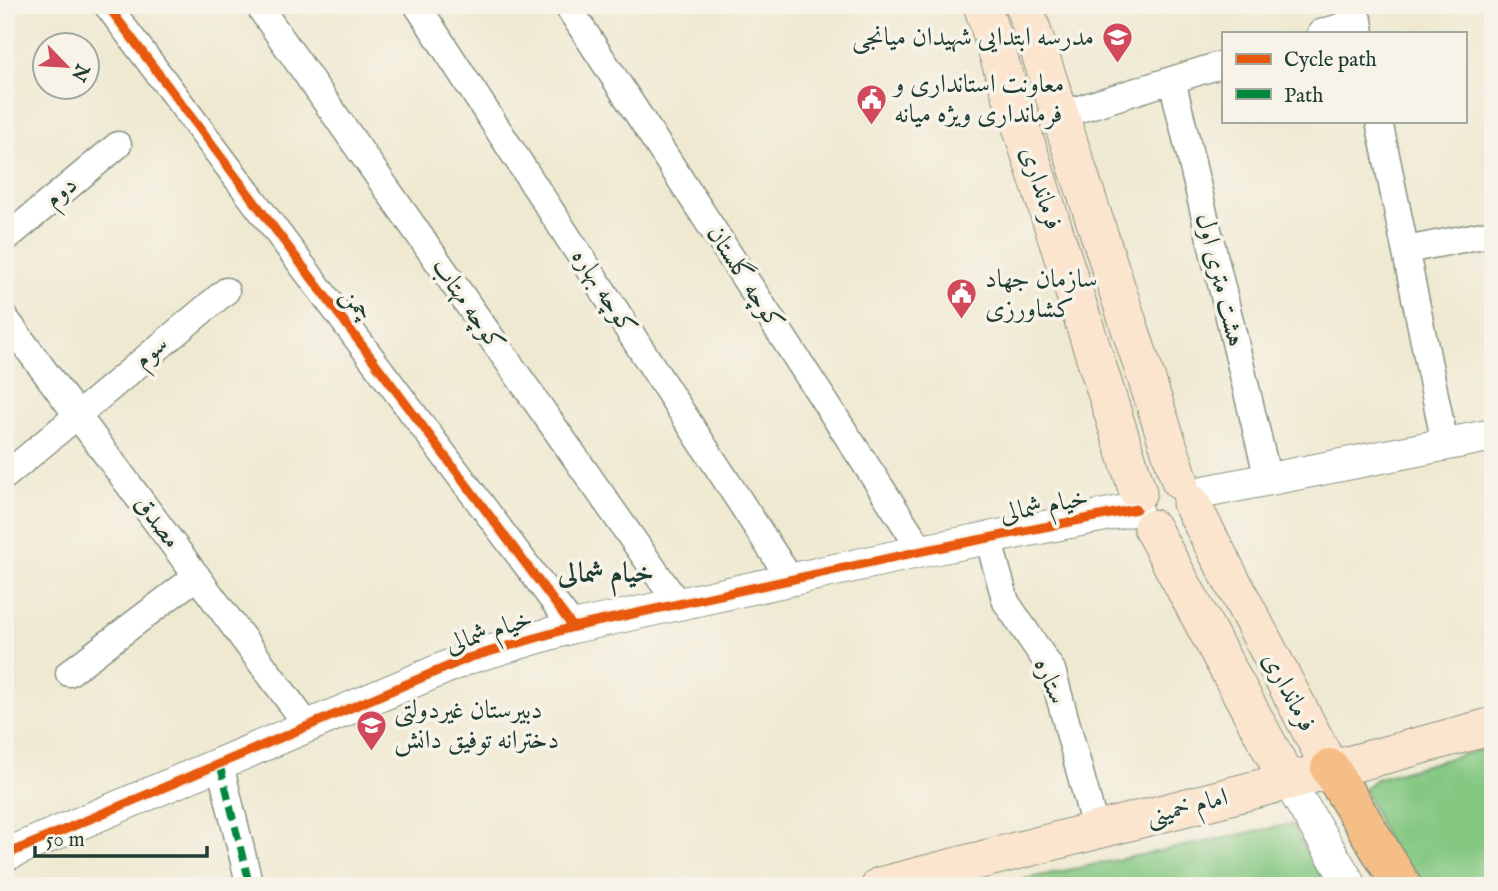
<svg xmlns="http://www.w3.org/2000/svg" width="1498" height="891" font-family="'IM FELL English',Amiri,serif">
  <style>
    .green { fill: #83c781; stroke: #51825a; stroke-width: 2 }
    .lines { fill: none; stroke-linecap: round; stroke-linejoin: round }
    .minor-casing { stroke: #879382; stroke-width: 29 }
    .tertiary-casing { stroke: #879382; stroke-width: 34 }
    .secondary-casing { stroke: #879382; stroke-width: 39 }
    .primary-casing { stroke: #879382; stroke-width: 41 }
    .minor { stroke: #fff; stroke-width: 26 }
    .tertiary { stroke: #fff; stroke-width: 32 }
    .secondary { stroke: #fbe5cf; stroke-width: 37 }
    .primary { stroke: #f6be87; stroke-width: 38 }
    .quiet { stroke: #00873e; stroke-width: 7; stroke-dasharray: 14 7; stroke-linecap: butt }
    .cycleway-casing { stroke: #f7f3e8; stroke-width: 13 }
    .cycleway { stroke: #e8590c; stroke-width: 9 }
    .labels { text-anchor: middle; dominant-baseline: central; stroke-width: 7; stroke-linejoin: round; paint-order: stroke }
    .poi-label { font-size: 26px; fill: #1f3d34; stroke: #f7f3e8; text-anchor: start }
    .street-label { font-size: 26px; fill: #1f3d34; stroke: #f7f3e8 }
    .neighbourhood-label { font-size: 28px; font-weight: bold; fill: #1f3d34; stroke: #f7f3e8 }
  </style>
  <rect width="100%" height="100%" fill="#f7f3e8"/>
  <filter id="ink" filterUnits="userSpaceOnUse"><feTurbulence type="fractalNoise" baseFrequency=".0143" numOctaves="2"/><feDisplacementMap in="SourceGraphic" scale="14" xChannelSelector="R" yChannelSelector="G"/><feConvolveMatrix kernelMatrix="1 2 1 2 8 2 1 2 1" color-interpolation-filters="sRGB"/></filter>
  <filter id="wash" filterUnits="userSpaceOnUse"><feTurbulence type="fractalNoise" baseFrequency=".00686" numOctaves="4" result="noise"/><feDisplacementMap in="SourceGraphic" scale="28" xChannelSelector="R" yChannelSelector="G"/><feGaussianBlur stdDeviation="1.57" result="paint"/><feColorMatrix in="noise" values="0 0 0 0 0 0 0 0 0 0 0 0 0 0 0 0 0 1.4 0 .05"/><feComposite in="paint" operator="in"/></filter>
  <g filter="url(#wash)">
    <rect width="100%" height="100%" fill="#efe9d1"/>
    <!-- green -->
    <g class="green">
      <path d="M1493 746V886H1407L1364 789 1376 779Z"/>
      <path d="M1291 824 1327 886H1025L1024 879Z"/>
    </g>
  </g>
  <g filter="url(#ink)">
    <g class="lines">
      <defs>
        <g id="minor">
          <path d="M107 5 573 627"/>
          <path d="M258 5 678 604"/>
          <path d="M417 5 791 580"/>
          <path d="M567 5 922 551"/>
          <path d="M1321 33 1359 21 1361 33"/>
          <path d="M1172 80 1268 479"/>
          <path d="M1060 115 1223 64"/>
          <path d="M1379 121 1445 444"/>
          <path d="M5 239 118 145"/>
          <path d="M1406 250 1493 233"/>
          <path d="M5 318 308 726"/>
          <path d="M5 476 226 291"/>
          <path d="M988 538 1006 602 1052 670 1096 831"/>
          <path d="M69 673 197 576"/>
          <path d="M220 765 250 886"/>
        </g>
        <g id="tertiary">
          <path d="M1189 495 1493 435"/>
          <path d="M1288 781 1351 886"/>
          <path d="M5 855 468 658 573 627 922 551 1136 509"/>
        </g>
        <g id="secondary">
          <path d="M982 5 1138 492"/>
          <path d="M1024 5 1180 481"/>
          <path d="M1191 503 1330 768"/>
          <path d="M1152 528 1288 781"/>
          <path d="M880 886 1288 781 1493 726"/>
        </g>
        <path id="primary" d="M1330 768 1402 886"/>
      </defs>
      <!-- minor casing -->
      <use href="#minor" class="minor-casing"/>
      <!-- tertiary casing -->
      <use href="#tertiary" class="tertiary-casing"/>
      <!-- secondary casing -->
      <use href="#secondary" class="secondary-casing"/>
      <!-- primary casing -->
      <use href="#primary" class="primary-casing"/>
      <!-- minor -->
      <use href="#minor" class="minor"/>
      <!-- tertiary -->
      <use href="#tertiary" class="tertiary"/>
      <!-- secondary -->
      <use href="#secondary" class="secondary"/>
      <!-- primary -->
      <use href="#primary" class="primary"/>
      <!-- quiet -->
      <path class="quiet" d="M220 765 250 886"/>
      <defs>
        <g id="cycleway">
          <path d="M107 5 573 627"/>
          <path d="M5 855 468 658 573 627 922 551 1136 509"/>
        </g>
      </defs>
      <!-- cycleway casing -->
      <use href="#cycleway" class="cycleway-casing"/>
      <!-- cycleway -->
      <use href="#cycleway" class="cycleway"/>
    </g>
  </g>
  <!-- icons -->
  <defs>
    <symbol id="school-pin" viewBox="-11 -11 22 30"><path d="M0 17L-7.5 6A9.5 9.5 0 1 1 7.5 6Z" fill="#d1495b" stroke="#f7f3e8"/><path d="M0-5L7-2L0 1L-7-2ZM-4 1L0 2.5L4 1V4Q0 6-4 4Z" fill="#fff"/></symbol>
    <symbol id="civic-pin" viewBox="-11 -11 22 30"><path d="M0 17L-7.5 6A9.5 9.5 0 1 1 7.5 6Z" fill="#d1495b" stroke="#f7f3e8"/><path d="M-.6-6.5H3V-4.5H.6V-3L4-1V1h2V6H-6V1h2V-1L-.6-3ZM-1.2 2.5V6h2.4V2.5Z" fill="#fff"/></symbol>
  </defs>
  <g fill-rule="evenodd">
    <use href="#school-pin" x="1100" y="20" width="35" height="47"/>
    <use href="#civic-pin" x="854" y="82" width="35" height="47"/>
    <use href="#civic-pin" x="944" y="276" width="35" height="47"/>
    <use href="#school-pin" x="354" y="708" width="35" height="47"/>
  </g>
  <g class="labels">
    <!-- poi labels -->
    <g class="poi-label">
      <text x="1094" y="37" text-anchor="end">مدرسه ابتدایی شهیدان میانجی</text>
      <text x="894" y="84">معاونت استانداری و<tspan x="894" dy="30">فرمانداری ویژه میانه</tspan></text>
      <text x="985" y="279">سازمان جهاد<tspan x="985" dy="30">کشاورزی</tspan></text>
      <text x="394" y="710">دبیرستان غیردولتی<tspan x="394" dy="30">دخترانه توفیق دانش</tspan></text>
    </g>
    <!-- street labels -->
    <g class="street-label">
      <text transform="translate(1041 188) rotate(72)">فرمانداری</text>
      <text transform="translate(61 192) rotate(-40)">دوم</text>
      <text transform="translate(745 278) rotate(57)">کوچه گلستان</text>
      <text transform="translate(1220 280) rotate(76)">هشت متری اول</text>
      <text transform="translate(604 292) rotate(57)">کوچه بهاره</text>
      <text transform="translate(357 304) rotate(53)">چمن</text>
      <text transform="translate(468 305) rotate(55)">کوچه مهتاب</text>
      <text transform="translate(151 352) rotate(-40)">سوم</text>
      <text transform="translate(1044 506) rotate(-11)">خیام شمالی</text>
      <text transform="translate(157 522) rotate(53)">مصدق</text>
      <text transform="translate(489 632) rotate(-18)">خیام شمالی</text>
      <text transform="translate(1050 681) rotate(67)">ستاره</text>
      <text transform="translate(1289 692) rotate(62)">فرمانداری</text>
      <text transform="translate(1187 807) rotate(-14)">امام خمینی</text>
    </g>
    <!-- neighbourhood labels -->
    <g class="neighbourhood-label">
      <text x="606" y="574">خیام شمالی</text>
    </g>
  </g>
  <!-- margin -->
  <rect width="1498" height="891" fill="none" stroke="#f7f3e8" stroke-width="28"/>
  <!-- legend -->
  <rect x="1222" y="32" width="245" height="91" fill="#f7f3e8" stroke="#a1aaa0" stroke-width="2"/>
  <rect x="1236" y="54" width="35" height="10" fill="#e8590c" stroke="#a1aaa0" stroke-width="2"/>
  <text x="1284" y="66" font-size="21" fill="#1f3d34">Cycle path</text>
  <rect x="1236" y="89" width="35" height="10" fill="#00873e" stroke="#a1aaa0" stroke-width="2"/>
  <text x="1284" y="102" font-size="21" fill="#1f3d34">Path</text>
  <!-- north arrow -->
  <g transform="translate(66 66) rotate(115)"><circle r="33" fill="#f7f3e8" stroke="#a1aaa0" stroke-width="2"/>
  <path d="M0-5L12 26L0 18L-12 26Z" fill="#d1495b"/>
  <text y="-10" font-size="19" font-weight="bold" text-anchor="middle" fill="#1f3d34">N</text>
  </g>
  <!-- scale -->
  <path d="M35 846v10h172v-10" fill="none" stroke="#1f3d34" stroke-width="3.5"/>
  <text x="46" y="846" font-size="21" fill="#1f3d34" stroke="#f7f3e8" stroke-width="5" paint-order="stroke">50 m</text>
</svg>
